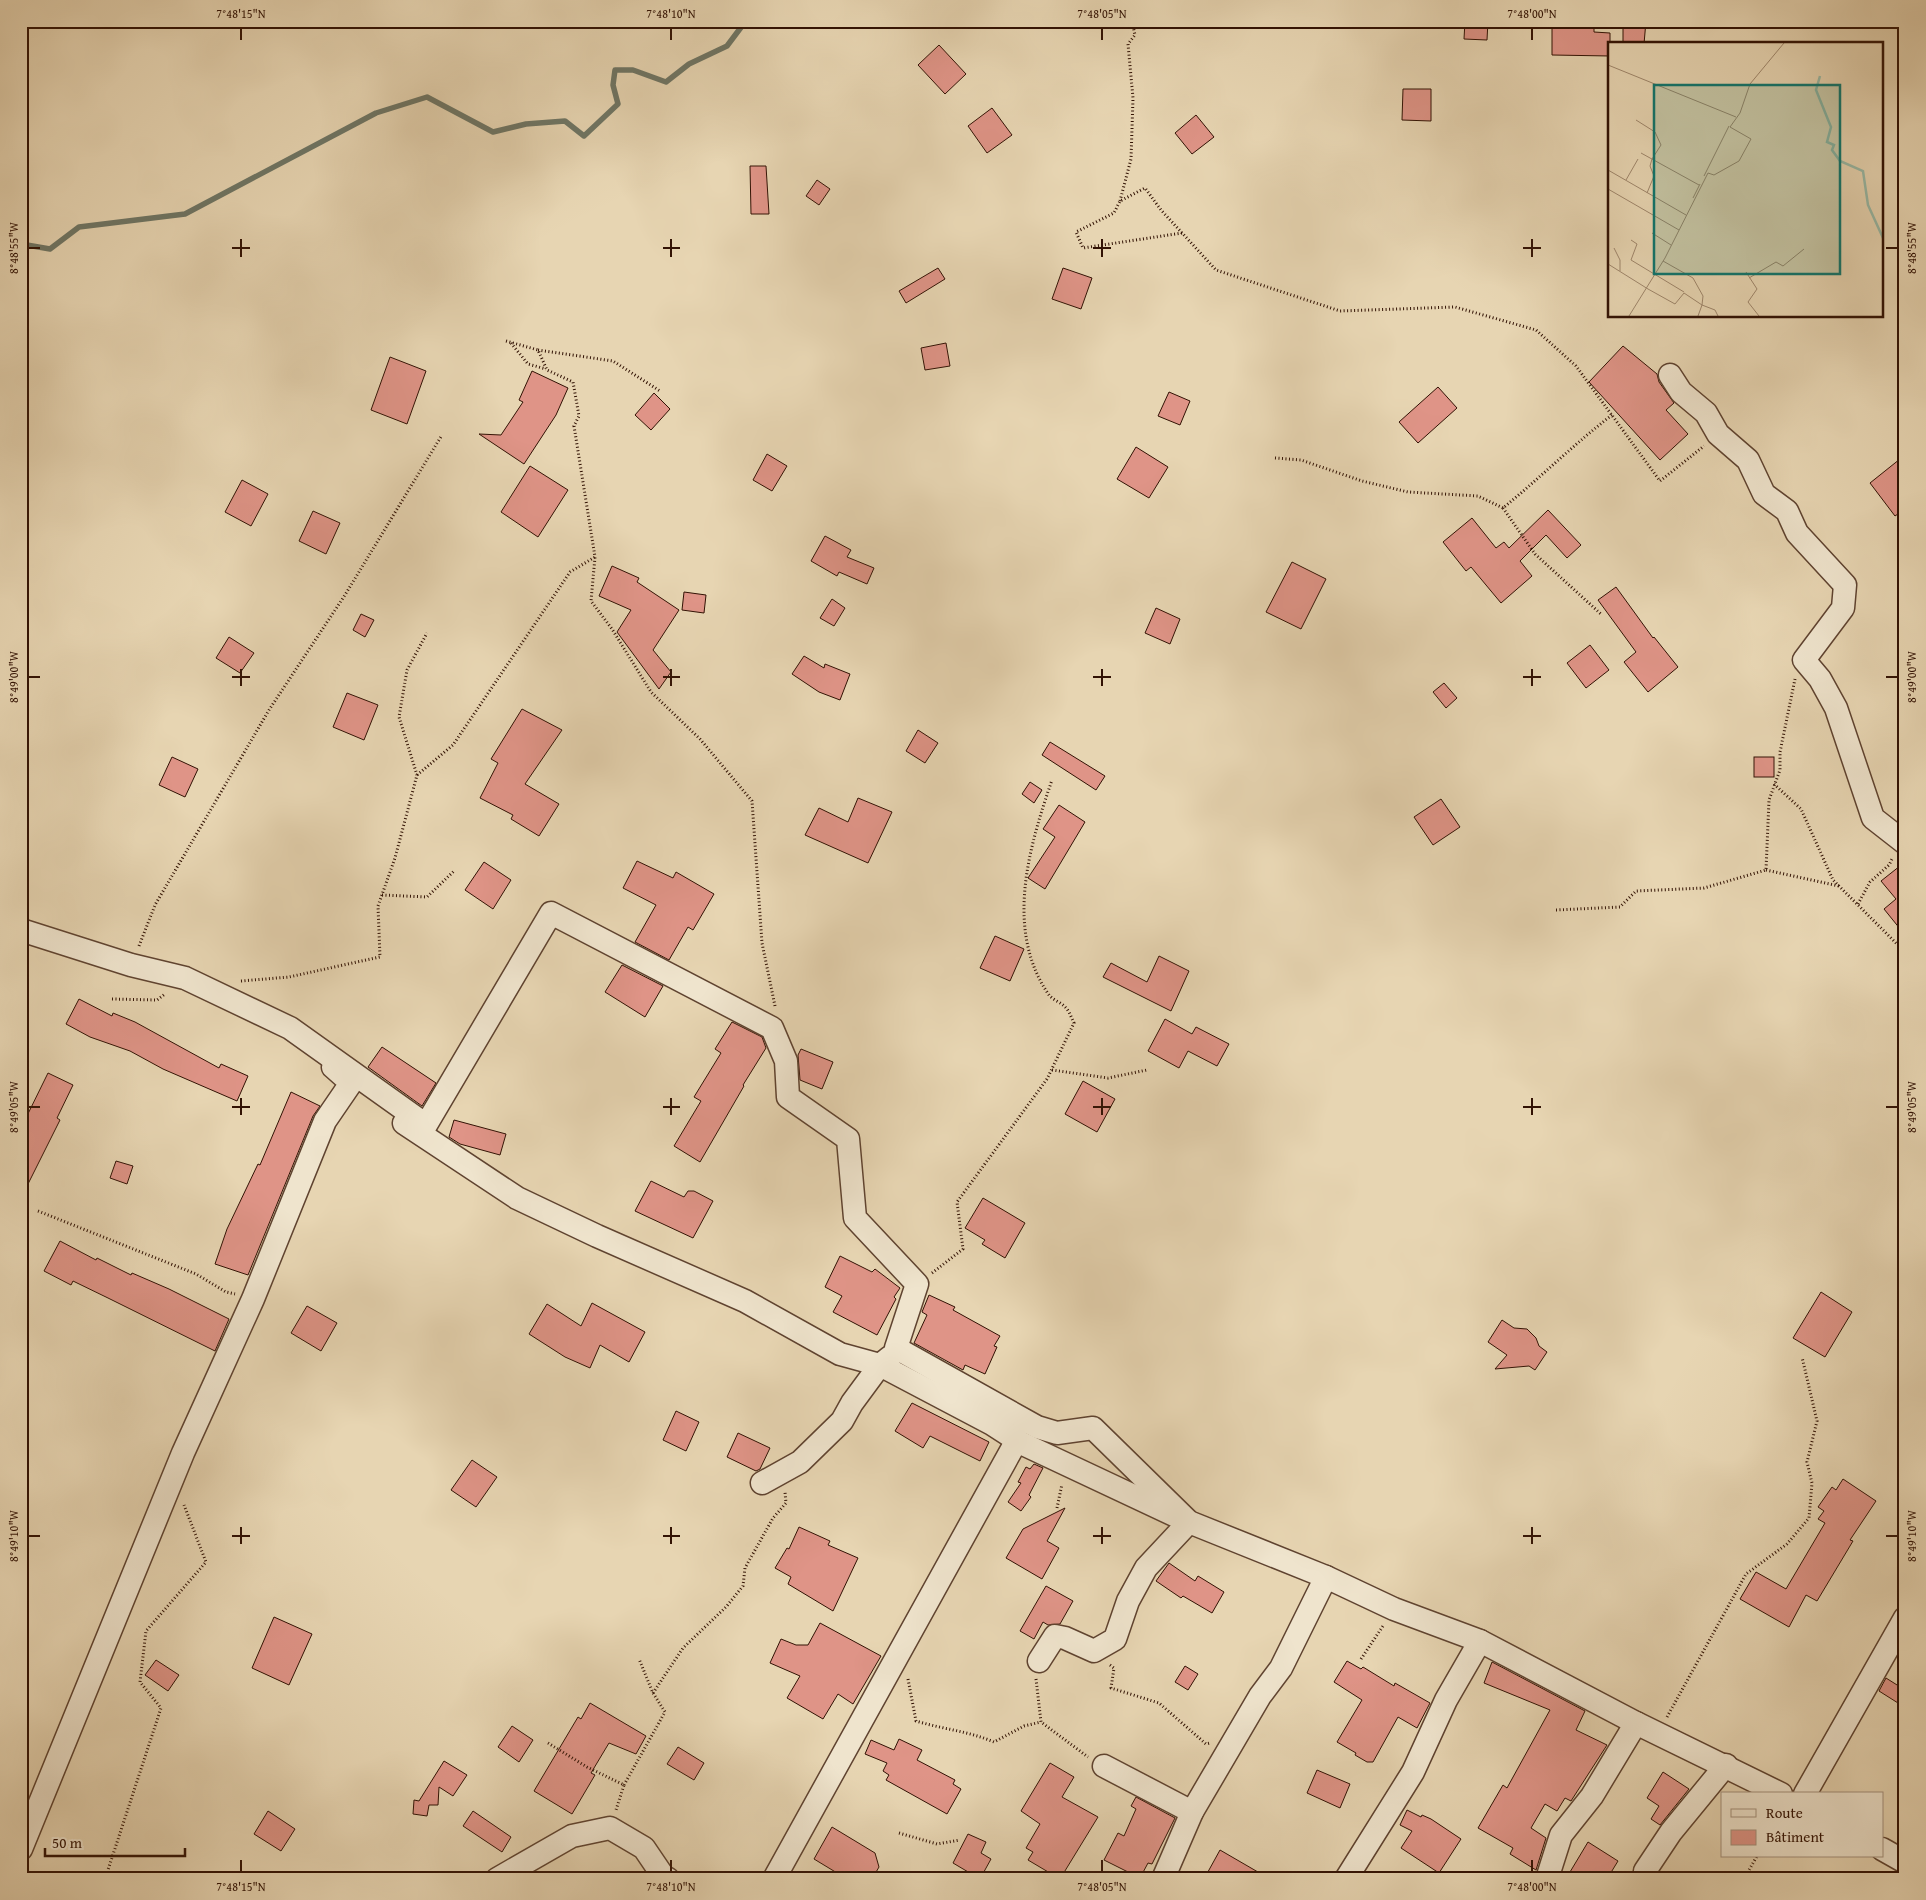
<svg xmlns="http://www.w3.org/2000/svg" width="1926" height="1900" font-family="'Gentium Book Plus',serif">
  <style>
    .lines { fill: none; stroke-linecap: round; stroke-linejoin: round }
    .stream { stroke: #6f7665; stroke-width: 5.5 }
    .building { fill: #df9487; stroke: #321204 }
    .minor-casing { stroke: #5f4330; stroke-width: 25 }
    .path { stroke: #321204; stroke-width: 3; stroke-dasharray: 1 2.5; stroke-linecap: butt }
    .minor { stroke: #efe4cd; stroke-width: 22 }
    .ticks { fill: none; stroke: #321204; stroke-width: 2 }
    .inset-river { fill: none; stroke: #98b9a6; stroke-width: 2.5 }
    .inset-road { fill: none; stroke: #9f876c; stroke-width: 1 }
    .view { fill: #0f766e; fill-opacity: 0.15; stroke: #0f766e; stroke-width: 2.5 }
    .inset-edge { fill: none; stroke: #321204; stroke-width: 2.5 }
    .neatline { fill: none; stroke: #321204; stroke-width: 2 }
    .ticks-label { font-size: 12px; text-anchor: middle; fill: #321204 }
  </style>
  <rect width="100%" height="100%" fill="#e7d5b2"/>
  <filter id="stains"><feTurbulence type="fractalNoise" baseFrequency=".004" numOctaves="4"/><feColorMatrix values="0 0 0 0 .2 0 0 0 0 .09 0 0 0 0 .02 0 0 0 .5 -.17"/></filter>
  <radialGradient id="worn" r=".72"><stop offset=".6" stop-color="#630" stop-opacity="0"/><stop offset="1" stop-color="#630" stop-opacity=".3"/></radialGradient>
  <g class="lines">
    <!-- stream -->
    <path class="stream" d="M21 244 50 249 79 227 185 214 376 113 427 97 493 132 526 124 565 121 584 136 618 104 613 85 615 70H633L666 82 689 64 727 46 742 26 749 21"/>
  </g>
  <!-- building -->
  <g class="building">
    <path d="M1465 21H1488L1487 40 1464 39Z"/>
    <path d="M1552 21H1594V32L1610 33V56L1552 55Z"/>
    <path d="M1623 21H1646L1644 44H1623Z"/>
    <path d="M939 45 966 74 945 94 918 65Z"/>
    <path d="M1403 89H1431V121L1402 120Z"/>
    <path d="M992 108 1012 135 987 153 968 126Z"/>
    <path d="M1196 115 1214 137 1192 154 1175 133Z"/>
    <path d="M750 166H766L769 214H751Z"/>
    <path d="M817 180 830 189 819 205 806 196Z"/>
    <path d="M938 268 945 279 906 303 899 291Z"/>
    <path d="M1063 268 1092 278 1081 309 1052 299Z"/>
    <path d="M946 343 950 366 925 370 921 348Z"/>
    <path d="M1623 346 1657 374 1659 382 1674 403 1666 410 1688 434 1660 460 1589 382Z"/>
    <path d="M390 357 426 371 407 424 371 410Z"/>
    <path d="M532 371 568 388 556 415 524 464 479 434 501 435 523 402 519 400Z"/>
    <path d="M1438 387 1457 408 1418 443 1399 422Z"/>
    <path d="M1169 392 1190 401 1180 425 1158 416Z"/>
    <path d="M654 393 670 409 651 430 635 415Z"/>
    <path d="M1136 447 1168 467 1149 498 1117 479Z"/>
    <path d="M767 454 787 466 772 491 753 480Z"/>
    <path d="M1905 455V509L1895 516 1870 483Z"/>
    <path d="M530 466 568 490 538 537 501 512Z"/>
    <path d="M242 480 268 494 251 526 225 512Z"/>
    <path d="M1548 510 1581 545 1567 558 1546 535 1520 561 1532 576 1501 603 1471 567 1466 571 1443 542 1472 518 1496 548 1504 542 1509 548Z"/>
    <path d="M313 511 340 523 326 554 299 541Z"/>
    <path d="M825 536 851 550 847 557 874 568 867 584 839 572 837 576 811 561Z"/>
    <path d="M1292 562 1326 579 1301 629 1266 612Z"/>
    <path d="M612 566 639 578 637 582 679 610 653 650 671 672 659 689 617 632 631 610 599 596Z"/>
    <path d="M1616 587 1653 638 1654 637 1678 667 1648 692 1624 662 1636 652 1598 600Z"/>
    <path d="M684 592 706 595 704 613 682 610Z"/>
    <path d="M832 599 845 608 834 626 820 618Z"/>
    <path d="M1156 608 1180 619 1170 644 1145 633Z"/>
    <path d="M361 614 374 620 365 637 353 630Z"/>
    <path d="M229 637 254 653 240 673 216 658Z"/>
    <path d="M1590 645 1609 670 1586 688 1567 663Z"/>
    <path d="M804 656 824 668 825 664 850 674 840 700 819 692 792 674Z"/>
    <path d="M1444 683 1457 698 1446 708 1433 692Z"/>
    <path d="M347 693 378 705 364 740 333 727Z"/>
    <path d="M522 709 562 730 525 784 559 804 539 836 511 819 513 815 480 798 498 763 491 759Z"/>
    <path d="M918 730 938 743 925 763 906 751Z"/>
    <path d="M1050 742 1105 776 1096 790 1042 755Z"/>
    <path d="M172 757 198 769 185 797 159 785Z"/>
    <rect x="1754" y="757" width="20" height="20"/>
    <path d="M1030 782 1042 790 1034 803 1022 794Z"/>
    <path d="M858 798 892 812 868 863 805 835 819 808 848 822Z"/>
    <path d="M1441 799 1460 827 1433 845 1414 817Z"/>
    <path d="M1059 805 1085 822 1045 889 1028 878 1055 837 1043 829Z"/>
    <path d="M637 861 673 878 676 872 714 894 693 930 688 927 669 960 635 942 656 905 623 888Z"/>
    <path d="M484 862 511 880 493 909 465 890Z"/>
    <path d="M1905 862V935L1884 909 1896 899 1881 881Z"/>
    <path d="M995 936 1024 949 1010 981 980 968Z"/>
    <path d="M1159 956 1189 971 1171 1011 1103 977 1111 963 1147 982Z"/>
    <path d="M622 965 663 986 645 1017 605 992Z"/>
    <path d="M79 999 112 1016 113 1013 135 1022 219 1068 221 1064 248 1076 237 1101 163 1069 130 1051 90 1037 66 1024Z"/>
    <path d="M1165 1019 1192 1034 1196 1027 1229 1044 1217 1066 1188 1051 1179 1068 1148 1051Z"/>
    <path d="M732 1022 762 1037 766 1048 743 1085 744 1086 700 1162 674 1146 701 1101 694 1097 721 1053 715 1049Z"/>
    <path d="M382 1047 436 1083 422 1106 368 1067Z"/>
    <path d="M801 1049 833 1062 822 1089 800 1080 798 1055Z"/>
    <path d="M48 1073 73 1085 57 1118 60 1120 21 1198V1128Z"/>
    <path d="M1083 1081 1115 1099 1097 1132 1065 1114Z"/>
    <path d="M291 1092 320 1106 313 1116 248 1275 215 1264 227 1229 258 1164 260 1165Z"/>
    <path d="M454 1120 506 1134 500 1155 460 1144 449 1137Z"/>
    <path d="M116 1161 133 1166 127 1184 110 1178Z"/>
    <path d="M651 1181 684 1197 688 1191H694L713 1201 693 1238 635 1211Z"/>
    <path d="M983 1198 1025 1223 1005 1258 982 1244 985 1240 965 1228Z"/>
    <path d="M60 1241 96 1260 97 1258 131 1275 132 1273 169 1289 229 1319 215 1351 108 1298 73 1281 71 1285 44 1271Z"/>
    <path d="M840 1256 872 1272 875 1269 900 1288 894 1297 896 1299 877 1335 833 1312 842 1296 825 1287Z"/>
    <path d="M1821 1292 1852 1312 1825 1357 1793 1338Z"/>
    <path d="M929 1295 955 1307 953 1310 1000 1336 994 1346 997 1347 985 1374 965 1365 963 1370 914 1343 927 1315 922 1312Z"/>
    <path d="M592 1303 645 1332 629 1362 600 1345 590 1368 565 1357 529 1334 547 1304 581 1326Z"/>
    <path d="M307 1306 337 1323 321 1351 291 1333Z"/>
    <path d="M1502 1320 1514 1328 1527 1329 1536 1338 1539 1346 1547 1352 1535 1370 1529 1366 1495 1369 1507 1355 1488 1342Z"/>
    <path d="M912 1403 989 1442 980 1461 930 1436 923 1448 895 1431Z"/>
    <path d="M676 1411 699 1422 686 1451 663 1440Z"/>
    <path d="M738 1433 770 1448 760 1469 756 1471 727 1457Z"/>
    <path d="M472 1460 497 1477 476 1507 451 1490Z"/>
    <path d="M1034 1464 1043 1468 1029 1495 1031 1497 1021 1511 1008 1502 1021 1483 1018 1482 1026 1467 1030 1469Z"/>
    <path d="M1843 1479 1876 1501 1850 1540 1853 1541 1817 1601 1806 1595 1789 1627 1740 1599 1756 1572 1786 1589 1825 1523 1818 1519 1824 1511 1818 1507 1832 1487 1836 1490Z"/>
    <path d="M1065 1508 1047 1541 1059 1548 1042 1579 1006 1558 1023 1529Z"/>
    <path d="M799 1527 830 1541 828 1545 858 1558 833 1611 788 1584 791 1577 775 1568 787 1548 789 1549Z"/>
    <path d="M1169 1563 1195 1581 1198 1576 1224 1592 1212 1613 1183 1596 1181 1598 1156 1581Z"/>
    <path d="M1046 1586 1073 1601 1060 1624 1048 1625 1043 1622 1034 1639 1020 1631Z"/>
    <path d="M274 1617 312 1634 289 1685 252 1668Z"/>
    <path d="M820 1623 881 1656 853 1704 838 1694 823 1719 787 1698 800 1676 770 1663 781 1639 796 1645H808Z"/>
    <path d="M156 1660 179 1675 168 1691 145 1675Z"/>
    <path d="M1347 1661 1361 1669 1363 1667 1394 1686 1395 1683 1430 1703 1417 1728 1398 1717 1373 1762H1367L1355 1755 1356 1753 1337 1742 1362 1700 1334 1682Z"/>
    <path d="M1492 1662 1585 1711 1576 1730 1607 1745 1571 1801 1565 1798 1557 1811 1545 1804 1531 1828 1546 1838 1536 1870 1510 1854 1513 1848 1478 1828 1503 1785 1507 1788 1550 1710 1484 1683Z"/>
    <path d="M1185 1666 1198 1674 1188 1690 1175 1682Z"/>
    <path d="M1886 1678 1905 1690 1898 1703 1879 1691Z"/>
    <path d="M590 1703 646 1736 636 1754 609 1743 591 1773 595 1775 572 1814 534 1791 578 1717 581 1719Z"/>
    <path d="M512 1726 533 1740 519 1762 498 1747Z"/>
    <path d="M899 1739 922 1750 917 1760 955 1780 953 1784 961 1789 947 1814 886 1780 889 1775 883 1771 887 1763 865 1754 871 1740 894 1750Z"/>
    <path d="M678 1747 704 1763 694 1780 667 1764Z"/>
    <path d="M444 1761 467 1775 453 1796 439 1787 438 1805H429L427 1816 413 1814 414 1800 419 1801Z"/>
    <path d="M1050 1763 1074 1777 1062 1797 1098 1817 1060 1879 1028 1860 1033 1852 1026 1848 1040 1824 1021 1811Z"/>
    <path d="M1317 1770 1350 1784 1340 1808 1307 1793Z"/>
    <path d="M1663 1772 1689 1789 1660 1825 1651 1819 1659 1806 1647 1798Z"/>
    <path d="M1136 1797 1175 1818 1152 1864 1148 1863 1140 1878 1104 1860 1118 1833 1124 1836 1136 1809 1131 1806Z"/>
    <path d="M1407 1810 1421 1817 1422 1815 1431 1819 1461 1839 1439 1873 1401 1848 1412 1831 1400 1825Z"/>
    <path d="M268 1811 295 1829 281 1851 254 1834Z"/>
    <path d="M473 1811 511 1837 502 1852 463 1826Z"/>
    <path d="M832 1827 875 1853 879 1867 872 1879H847L814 1859Z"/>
    <path d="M968 1834 986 1842 981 1853 991 1859 980 1879 953 1863Z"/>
    <path d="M1588 1842 1618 1861 1607 1879H1581L1570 1872Z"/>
    <path d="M1220 1850 1270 1879H1204Z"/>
  </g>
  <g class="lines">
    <defs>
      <g id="minor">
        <path d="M1670 375 1681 392 1706 413 1718 434 1748 460 1764 494 1787 511 1797 533 1845 585 1843 608 1804 660 1820 679 1836 708 1873 818 1905 843"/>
        <path d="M21 930 131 965 185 978 290 1028 426 1125 551 913 772 1028 786 1061 788 1097 848 1139 855 1218 917 1284 896 1348 1037 1427 1057 1433 1093 1428 1189 1522 1326 1577 1394 1609 1480 1641 1636 1723 1781 1794"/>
        <path d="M404 1123 517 1198 597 1236 745 1301 840 1354 880 1365 992 1424 1023 1444 1189 1522 1146 1568 1128 1601 1115 1639 1094 1651 1065 1638 1055 1636 1039 1661"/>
        <path d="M762 1483 800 1462 842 1421 852 1403 880 1365 890 1357"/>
        <path d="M1104 1766 1192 1812"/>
        <path d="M1805 1794 1905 1618"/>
        <path d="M21 1849 183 1453 253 1299 325 1121 351 1083 333 1067"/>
        <path d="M1882 1849 1905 1862"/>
        <path d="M1645 1871 1671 1832 1726 1765"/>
        <path d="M497 1879 572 1836 610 1828 644 1848 663 1876 668 1879"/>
        <path d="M774 1879 1017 1440"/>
        <path d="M1163 1879 1192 1812 1260 1696 1281 1668 1326 1577"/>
        <path d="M1346 1879 1413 1772 1446 1700 1480 1641"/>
        <path d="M1547 1879 1561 1835 1592 1796 1636 1723"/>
      </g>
    </defs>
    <!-- minor casing -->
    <use href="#minor" class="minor-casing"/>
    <!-- path -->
    <g class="path">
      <path d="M1120 201 1131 159 1133 98 1128 44 1135 35 1132 21"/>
      <path d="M1182 233 1083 248 1076 232 1114 213 1120 201 1145 188 1161 210 1216 270 1340 311 1455 307 1536 330 1576 366 1660 481 1704 446"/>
      <path d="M506 341 538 350 547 370 573 382 579 416 574 426 595 557 591 601 612 629 651 692 700 739 752 801 762 943 775 1006"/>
      <path d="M511 343 528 364 546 369"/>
      <path d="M538 350 613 361 660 391"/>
      <path d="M1275 458 1301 460 1362 481 1408 492 1478 496 1503 508C1540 478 1574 444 1612 415"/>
      <path d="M1503 508 1535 554 1602 615"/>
      <path d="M417 775 453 745 570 572 595 557"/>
      <path d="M1774 784 1801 809 1833 880 1905 952"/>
      <path d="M1766 870 1839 886"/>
      <path d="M382 895 427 897 454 871"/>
      <path d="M1858 904 1870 882 1889 865 1893 857"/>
      <path d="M1556 910 1620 907 1636 891 1704 888 1766 870 1769 800 1780 770V752L1795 679"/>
      <path d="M139 946 155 905 269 710 345 595 442 435"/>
      <path d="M241 981 289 977 380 957 378 906 395 858 417 775 399 717 407 670 427 633"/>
      <path d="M112 999 157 1000 165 994"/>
      <path d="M1052 1070 1108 1078 1147 1070"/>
      <path d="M38 1211 196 1274 226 1292 235 1294"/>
      <path d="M932 1273 963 1249 957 1202 1047 1079 1074 1023C1071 1017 1069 1010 1064 1006 1060 1002 1053 1000 1049 995 1004 930 1029 847 1052 780"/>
      <path d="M1057 1508 1062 1484"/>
      <path d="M1361 1659 1383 1626"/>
      <path d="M1110 1665 1114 1668 1111 1688 1159 1703 1206 1744 1210 1743"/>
      <path d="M908 1679 916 1721C942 1729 968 1731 994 1742L1024 1726 1041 1722"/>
      <path d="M1036 1679 1041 1722 1088 1757"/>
      <path d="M653 1693 683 1648 726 1607 743 1586 745 1568 773 1518 786 1503 785 1492"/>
      <path d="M1667 1717 1746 1574 1787 1544 1809 1518 1812 1483 1807 1462 1817 1421 1802 1357"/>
      <path d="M548 1743 587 1767 624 1785 616 1810"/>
      <path d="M624 1785 665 1712 653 1693 639 1659"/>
      <path d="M899 1833 937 1844 960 1840"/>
      <path d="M105 1879 161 1708 140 1682 146 1631 206 1562 184 1505"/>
      <path d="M1744 1879 1757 1856"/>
    </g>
    <!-- minor -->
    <use href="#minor" class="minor"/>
  </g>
  <!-- ticks -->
  <path class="ticks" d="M241 28V40M671 28V40M1102 28V40M1532 28V40M241 239V257M671 239V257M1102 239V257M1532 239V257M28 248H40M232 248H250M663 248H680M1093 248H1111M1523 248H1541M1886 248H1898M241 669V686M671 669V686M1102 669V686M1532 669V686M28 677H40M232 677H250M663 677H680M1093 677H1111M1523 677H1541M1886 677H1898M241 1098V1115M671 1098V1115M1102 1098V1115M1532 1098V1115M28 1107H40M232 1107H250M663 1107H680M1093 1107H1111M1523 1107H1541M1886 1107H1898M241 1527V1544M671 1527V1544M1102 1527V1544M1532 1527V1544M28 1536H40M232 1536H250M663 1536H680M1093 1536H1111M1523 1536H1541M1886 1536H1898M241 1860V1872M671 1860V1872M1102 1860V1872M1532 1860V1872"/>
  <!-- overview -->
  <g transform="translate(1608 42)">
    <rect width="275" height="275" fill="#e7d5b2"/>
    <path class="inset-river" d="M212 34 208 48 223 85 219 100 226 103 224 108 232 119 255 129 260 163 275 196"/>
    <path class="inset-road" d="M0 23 128 75M28 78 47 90 53 103 44 117 42 124 46 134 39 151M33 111 91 143M0 128 78 173M96 134 121 84M18 138 30 117M0 147 71 188M85 156 92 142M44 191 63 203M23 198 29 202 23 218 76 250M6 206 12 218V229M55 219 85 236 95 254 94 263 107 268 110 274M0 222 40 247M138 230 149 247 140 260 151 274M141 236 168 220 175 224 196 207M40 247 67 262 76 251 94 263 90 274M21 274 57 216 100 131 106 133 131 119 143 97 122 85 132 71 142 42 176 1"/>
    <path class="view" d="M46 43H232V232H46Z"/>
    <rect width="275" height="275" class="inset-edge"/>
  </g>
  <!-- margin -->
  <rect width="1926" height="1900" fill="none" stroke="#e7d5b2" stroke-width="55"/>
  <!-- legend -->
  <rect x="1721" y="1792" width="162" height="65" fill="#efe4cd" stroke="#a3907d"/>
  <rect x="1731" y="1809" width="25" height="8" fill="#efe4cd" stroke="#a3907d"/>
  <text x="1766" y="1818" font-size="15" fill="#321204">Route</text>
  <rect x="1731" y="1830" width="25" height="15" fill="#df9487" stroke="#a3907d"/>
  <text x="1766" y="1842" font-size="15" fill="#321204">Bâtiment</text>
  <!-- scale -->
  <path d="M45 1848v8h140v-8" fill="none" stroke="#321204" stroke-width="2.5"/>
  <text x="52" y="1848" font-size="15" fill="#321204" stroke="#efe4cd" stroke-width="4" paint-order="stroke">50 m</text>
  <rect x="28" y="28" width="1870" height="1844" class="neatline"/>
  <g class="ticks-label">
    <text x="241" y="18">7°48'15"N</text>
    <text x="671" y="18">7°48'10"N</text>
    <text x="1102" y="18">7°48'05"N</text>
    <text x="1532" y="18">7°48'00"N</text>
    <text transform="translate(1912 248) rotate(-90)" y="4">8°48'55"W</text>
    <text transform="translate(14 248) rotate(-90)" y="4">8°48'55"W</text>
    <text transform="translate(1912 677) rotate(-90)" y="4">8°49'00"W</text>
    <text transform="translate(14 677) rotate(-90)" y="4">8°49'00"W</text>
    <text transform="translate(1912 1107) rotate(-90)" y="4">8°49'05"W</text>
    <text transform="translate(14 1107) rotate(-90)" y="4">8°49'05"W</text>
    <text transform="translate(1912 1536) rotate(-90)" y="4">8°49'10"W</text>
    <text transform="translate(14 1536) rotate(-90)" y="4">8°49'10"W</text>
    <text x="241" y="1891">7°48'15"N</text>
    <text x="671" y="1891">7°48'10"N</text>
    <text x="1102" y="1891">7°48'05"N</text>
    <text x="1532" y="1891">7°48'00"N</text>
  </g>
  <rect width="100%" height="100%" filter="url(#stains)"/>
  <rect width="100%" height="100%" fill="url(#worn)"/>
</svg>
